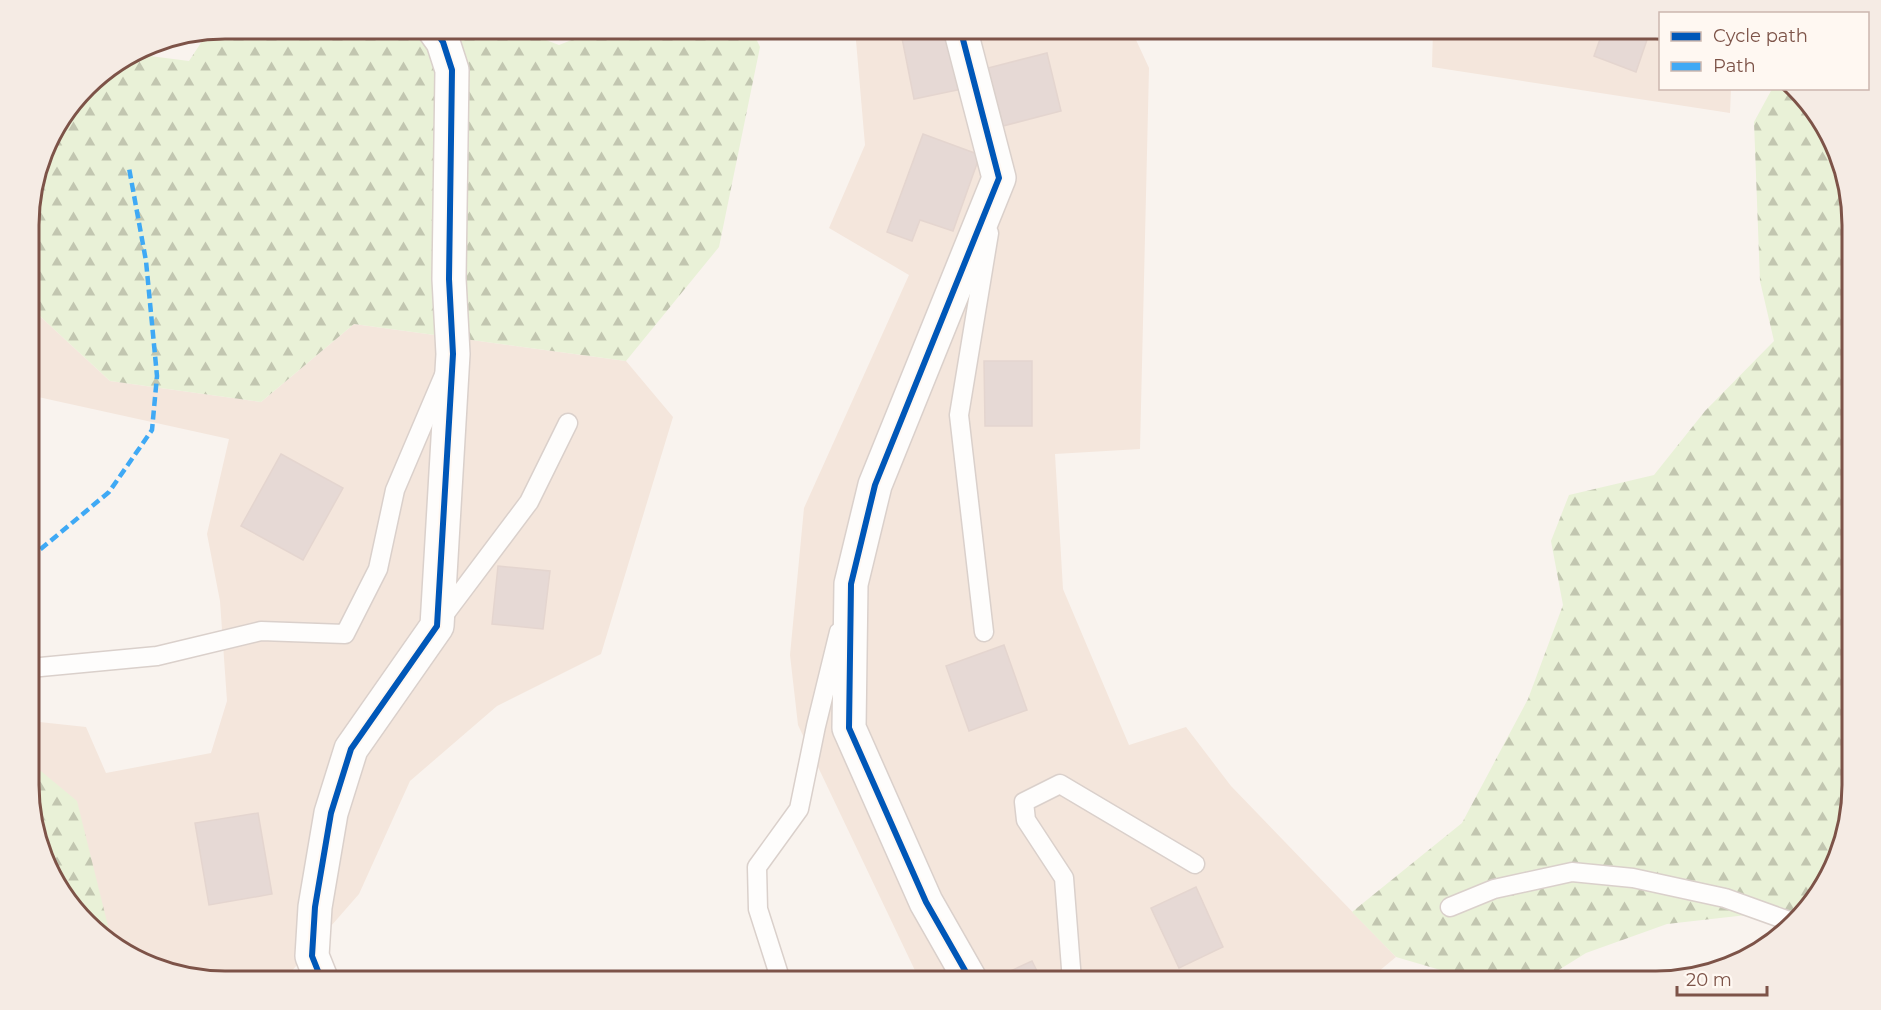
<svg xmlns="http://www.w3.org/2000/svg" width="1881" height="1010" font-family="Montserrat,sans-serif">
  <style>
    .residential { fill: #f4e6dc }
    .forest { fill: url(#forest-firs) }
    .building { fill: #e6d9d5; stroke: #e4d5cf; stroke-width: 1.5 }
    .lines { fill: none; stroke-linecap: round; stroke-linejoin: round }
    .service-casing { stroke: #dad0cb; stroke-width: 21 }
    .minor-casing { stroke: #dad0cb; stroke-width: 36 }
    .service { stroke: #fefdfc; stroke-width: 18 }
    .minor { stroke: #fefdfc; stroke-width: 33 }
    .quiet { stroke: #3fa9f5; stroke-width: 4.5; stroke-dasharray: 9 4.5; stroke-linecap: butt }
    .cycleway-casing { stroke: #fff8f2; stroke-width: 10 }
    .cycleway { stroke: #0057b8; stroke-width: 6 }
    .rim { fill: none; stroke: #7d5348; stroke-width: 3 }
  </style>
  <defs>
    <pattern id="forest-firs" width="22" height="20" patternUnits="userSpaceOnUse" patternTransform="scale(1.5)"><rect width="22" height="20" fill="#e9f1d7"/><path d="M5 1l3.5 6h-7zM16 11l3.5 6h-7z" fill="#c2c6b0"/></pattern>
  </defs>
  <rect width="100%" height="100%" fill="#f9f3ee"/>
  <!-- residential -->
  <g class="residential">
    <path d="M855 29H1131L1149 68 1140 449 1055 454 1063 589 1129 745 1186 727 1231 786 1396 957 1367 981H920L798 725 790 655 804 508 909 275 829 228 865 145Z"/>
    <path d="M1433 29 1660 30V88L1731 89 1730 113 1432 67Z"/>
    <path d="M29 306 110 381 261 402 354 324 626 361 673 417 601 654 497 706 410 781 359 894 283 981H225L138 961 62 894 30 811V721L86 727 106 773 211 753 227 701 220 601 207 534 229 439 29 395Z"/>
  </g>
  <!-- forest -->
  <g class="forest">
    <path d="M225 28 517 29 559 45 599 29 751 28 760 47 719 247 626 361 354 324 261 402 110 381 29 306V212L49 138 95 78 134 54 189 61 208 32Z"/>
    <path d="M1772 89H1788L1819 116 1851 200 1852 785 1832 872 1797 912 1782 911 1667 924 1586 953 1541 981H1478L1396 957 1352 912 1462 823 1528 699 1563 605 1551 541 1569 495 1654 475 1705 411 1774 341 1760 281 1754 122Z"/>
    <path d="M30 762 77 801 111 938 62 894 30 811Z"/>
  </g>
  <!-- building -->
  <g class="building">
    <path d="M900 28H955L967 88 914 99Z"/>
    <path d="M1604 28H1651L1636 72 1594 56Z"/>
    <path d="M1047 53 1061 111 1003 126 988 68Z"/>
    <path d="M923 134 980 155 953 231 920 220 912 241 887 232Z"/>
    <path d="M984 361H1032V426H985Z"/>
    <path d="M281 454 343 488 303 560 241 526Z"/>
    <path d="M498 566 550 571 543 629 492 624Z"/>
    <path d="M1004 645 1027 710 969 731 946 666Z"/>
    <path d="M258 813 272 894 209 905 195 823Z"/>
    <path d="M1196 887 1223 947 1179 968 1151 908Z"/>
    <path d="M1032 961 1042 981H989Z"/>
  </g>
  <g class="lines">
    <defs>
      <g id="service">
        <path d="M441 619 529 502 568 423"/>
        <path d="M984 632 959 415 989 233"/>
        <path d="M30 668 157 656 261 631 345 634 378 569 395 490 444 375"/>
        <path d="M1450 907 1494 889 1572 872 1633 878 1725 898 1789 921"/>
        <path d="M781 981 758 909 757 867 799 809 816 726 839 632"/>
        <path d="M1072 981 1064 878 1026 820 1024 802 1060 784 1195 864"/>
      </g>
      <g id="minor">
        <path d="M960 28 999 178 875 485 851 584 849 728 926 902 971 981"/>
        <path d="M322 981 312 956 315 907 331 813 351 749 437 626 453 354 449 279 452 70 443 42 433 28"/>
      </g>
    </defs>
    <!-- service casing -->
    <use href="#service" class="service-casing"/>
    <!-- minor casing -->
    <use href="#minor" class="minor-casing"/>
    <!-- service -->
    <use href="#service" class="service"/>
    <!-- minor -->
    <use href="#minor" class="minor"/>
    <!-- quiet -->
    <path class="quiet" d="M30 558 109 492 152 430 157 376 146 261 129 168"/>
    <defs>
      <g id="cycleway">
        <path d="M960 28 999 178 875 485 851 584 849 728 926 902 971 981"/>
        <path d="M322 981 312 956 315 907 331 813 351 749 437 626 453 354 449 279 452 70 443 42 433 28"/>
      </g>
    </defs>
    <!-- cycleway casing -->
    <use href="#cycleway" class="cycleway-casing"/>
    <!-- cycleway -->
    <use href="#cycleway" class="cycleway"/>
  </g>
  <!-- crop -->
  <path d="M0 0H1881V1010H0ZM225 39H1656A186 186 0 0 1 1842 225V785A186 186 0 0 1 1656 971H225A186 186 0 0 1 39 785V225A186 186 0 0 1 225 39Z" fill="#f5ebe4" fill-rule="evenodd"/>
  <path class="rim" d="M225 39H1656A186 186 0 0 1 1842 225V785A186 186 0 0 1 1656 971H225A186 186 0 0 1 39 785V225A186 186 0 0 1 225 39Z"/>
  <!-- legend -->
  <rect x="1659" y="12" width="210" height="78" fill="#fff8f2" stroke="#cbb6ae" stroke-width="1.5"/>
  <rect x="1671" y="32" width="30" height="9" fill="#0057b8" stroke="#cbb6ae" stroke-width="1.5"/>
  <text x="1713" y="42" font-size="18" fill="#7d5348">Cycle path</text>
  <rect x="1671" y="62" width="30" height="9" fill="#3fa9f5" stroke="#cbb6ae" stroke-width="1.5"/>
  <text x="1713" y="72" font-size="18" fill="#7d5348">Path</text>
  <!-- scale -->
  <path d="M1677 986v9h90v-9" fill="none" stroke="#7d5348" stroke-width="3"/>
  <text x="1686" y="986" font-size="18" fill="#7d5348" stroke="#fff8f2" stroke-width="4.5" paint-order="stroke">20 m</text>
</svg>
